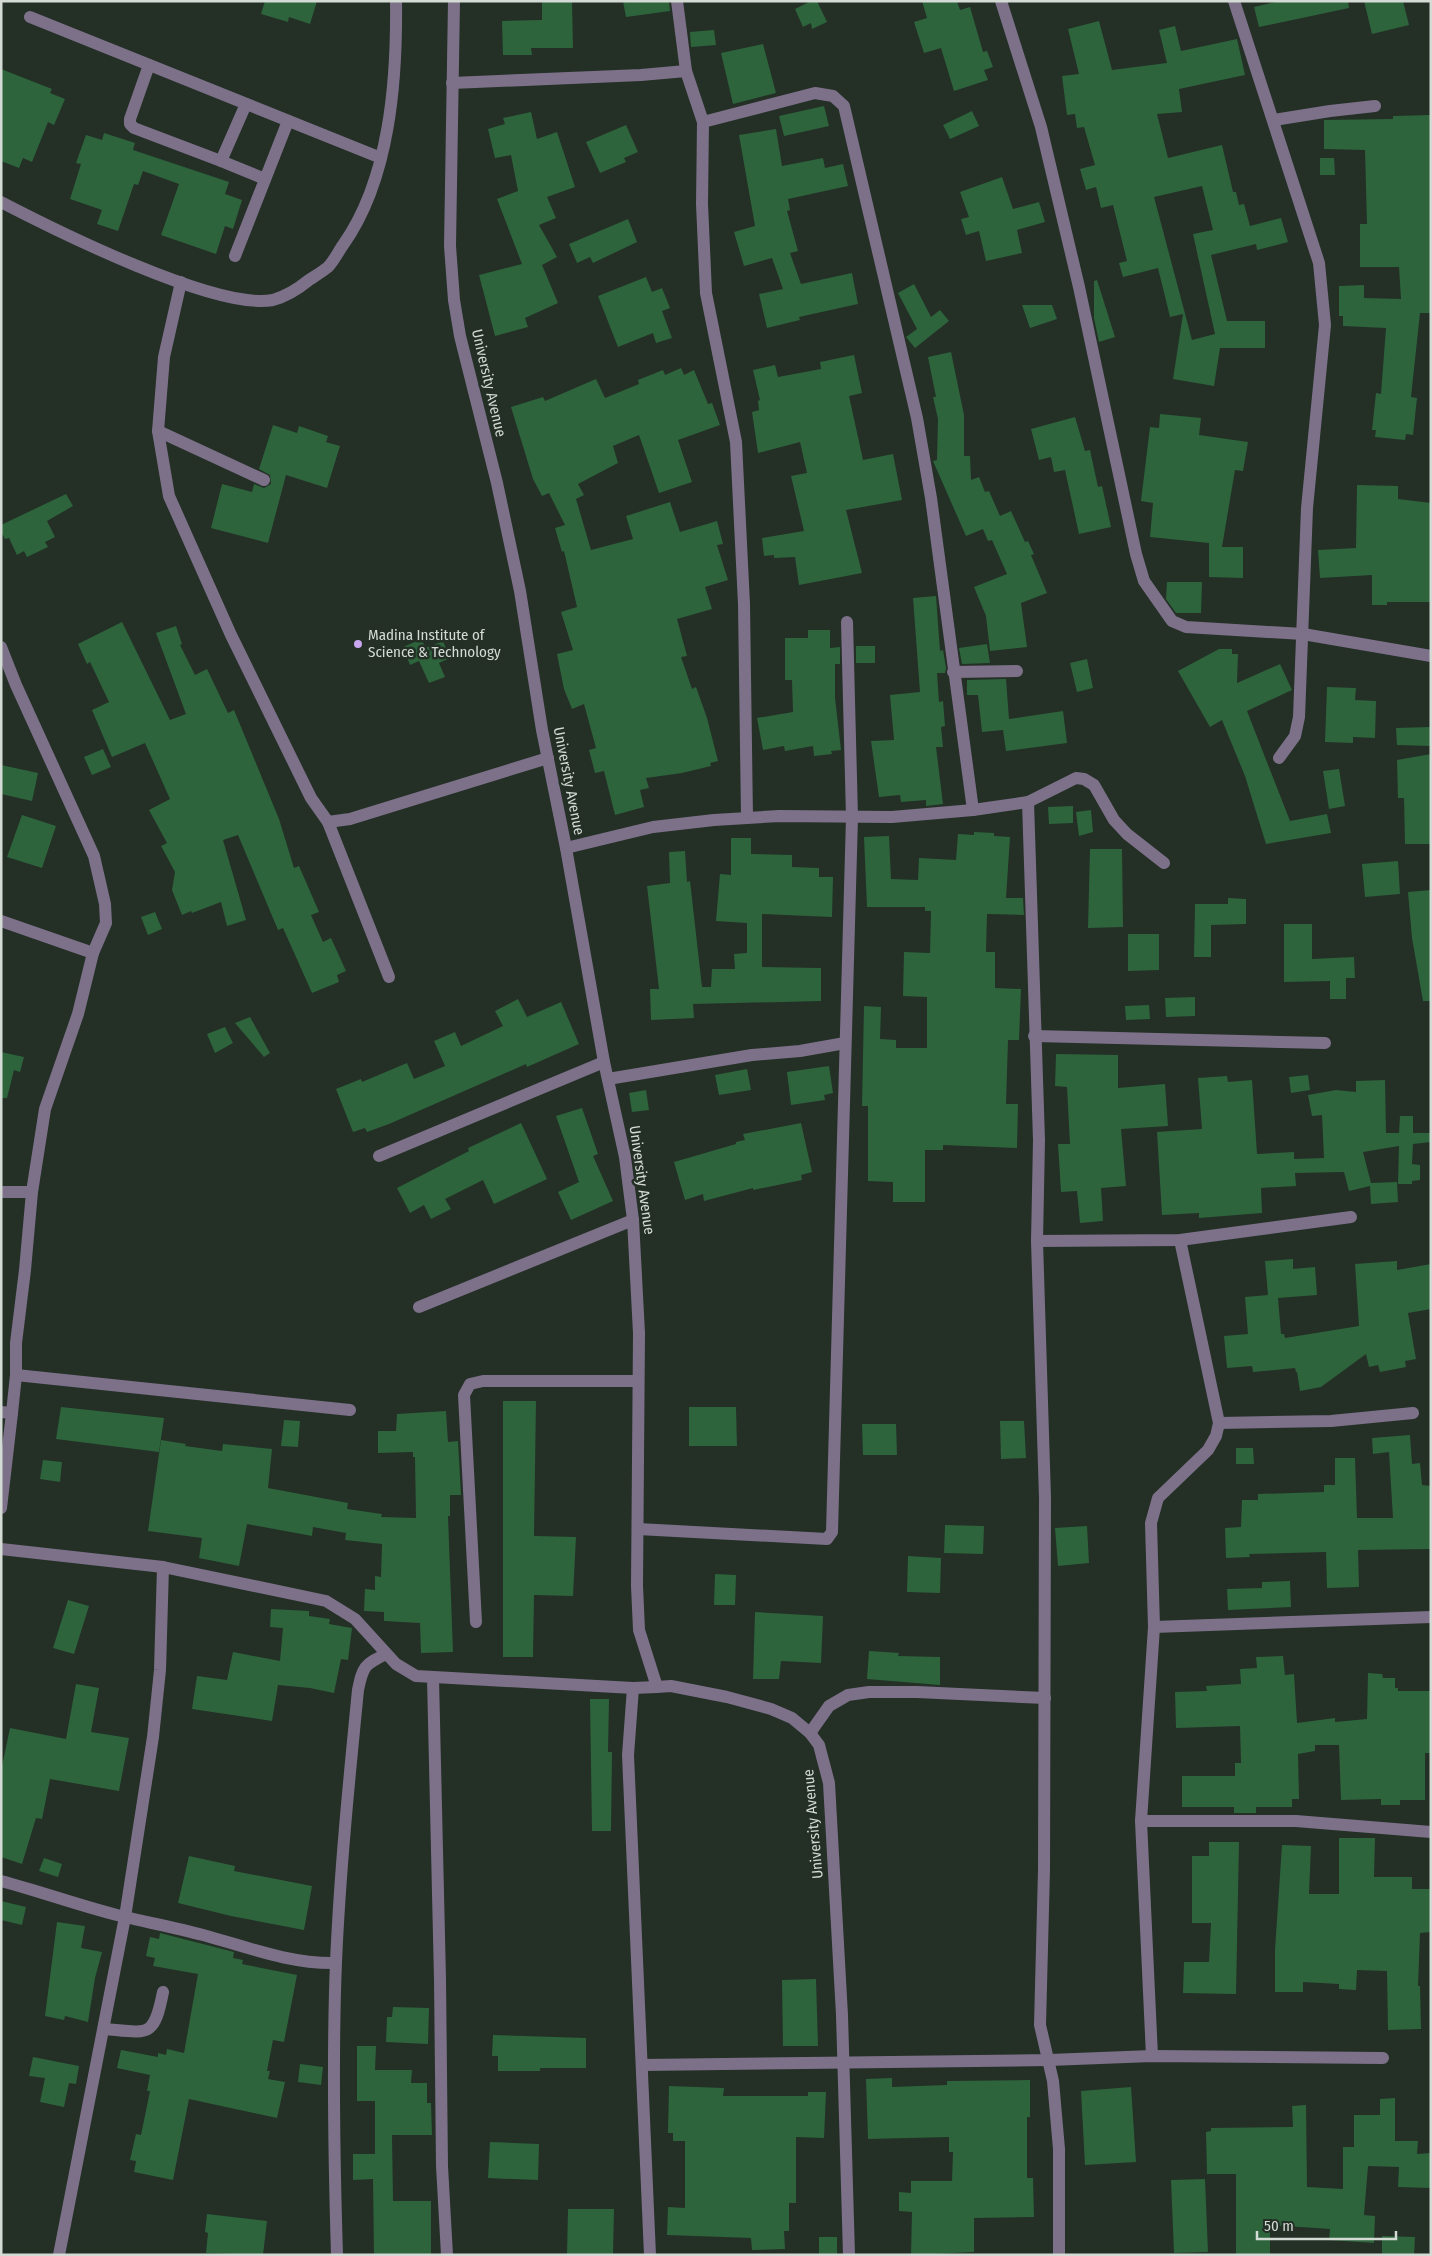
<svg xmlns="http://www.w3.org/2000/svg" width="1432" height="2256" font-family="'Fira Sans Condensed',sans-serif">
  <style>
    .building { fill: #2d643c; fill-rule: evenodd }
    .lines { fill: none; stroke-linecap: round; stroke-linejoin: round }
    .minor { stroke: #7c7189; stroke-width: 12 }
    .poi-dot { fill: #c8a6ef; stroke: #242f26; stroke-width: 2 }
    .labels { text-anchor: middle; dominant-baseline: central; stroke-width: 5; stroke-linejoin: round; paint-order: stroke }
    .street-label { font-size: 15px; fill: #d4dbd5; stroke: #242f26 }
    .poi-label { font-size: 15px; fill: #d4dbd5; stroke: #242f26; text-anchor: start }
  </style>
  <rect width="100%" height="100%" fill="#242f26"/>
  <!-- building -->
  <g class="building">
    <path d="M265 1H317L310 24 289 17 288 22 261 14Z"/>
    <path d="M542 1H572L573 48H531L532 55H503L502 21 542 20Z"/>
    <path d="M623 1H669L670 11 626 17Z"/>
    <path d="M811 1H817L827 22 812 29 811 23 803 27 795 9Z"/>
    <path d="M922 1H957L960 10 970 7 983 52 987 51 993 67 984 70 988 80 954 91 941 48 924 53 914 22 927 18Z"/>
    <path d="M1280 1H1348L1349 8 1259 27 1254 7Z"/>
    <path d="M1364 1H1403L1409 25 1372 34Z"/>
    <path d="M1099 21 1112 70 1167 63 1159 30 1175 26 1181 51 1237 39 1245 75 1179 89 1182 112 1157 114 1168 158 1222 145 1233 192H1236L1239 205 1244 204 1250 226 1281 218 1288 242 1257 250 1256 244 1211 255 1227 321H1265V348H1220L1214 386 1173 379 1183 314 1170 317 1158 268 1123 277 1119 263 1127 261 1113 205 1101 208 1096 187 1086 190 1080 169 1095 165 1084 127 1077 128 1075 114 1067 115 1062 76 1079 74 1068 29ZM1202 186 1213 230 1193 234 1215 334 1192 340 1154 197Z"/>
    <path d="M714 30 716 45 691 47 690 32Z"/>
    <path d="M763 44 776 93 733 104 721 53Z"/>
    <path d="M1 69 52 89 50 93 65 99 54 125 48 122 32 162 23 158 19 168 1 161Z"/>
    <path d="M824 106 829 126 784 136 779 116Z"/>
    <path d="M972 111 979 126 950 139 943 125Z"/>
    <path d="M531 112 537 139 557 132 575 187 547 197 556 218 539 225 557 257 542 265 558 303 525 318 528 327 495 336 479 275 522 264 497 199 518 191 511 155 495 158 488 129 505 124 503 118Z"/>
    <path d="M1431 115V313H1420L1411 397 1417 398 1413 435 1406 434 1405 440 1375 437 1376 430H1372L1376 393 1381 394 1386 328 1343 326V316H1339V286L1364 285V298L1401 299 1399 267H1360V224H1367L1365 150 1324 149V120L1393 119V116Z"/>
    <path d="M626 125 638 152 624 158 626 162 600 173 586 142Z"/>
    <path d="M776 129 782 166 823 158 825 168 843 164 848 186 788 199 790 210 787 211 798 251 790 253 801 284 852 273 858 304 799 317 800 320 767 328 759 294 783 289 772 258 744 266 734 232 755 226 739 135Z"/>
    <path d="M104 133 135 143 133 150 229 182 225 194 242 200 233 229 225 226 216 254 161 235 179 184 143 171 138 185 134 184 118 231 97 224 102 210 70 199 81 164 76 163 86 135 102 140Z"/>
    <path d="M1320 158H1334L1335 175H1320Z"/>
    <path d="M1002 177 1013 209 1039 202 1045 222 1017 230 1022 253 986 261 979 231 966 235 961 219 969 217 960 192Z"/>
    <path d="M628 219 637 242 593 263 590 257 577 263 569 244Z"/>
    <path d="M646 277 652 292 662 288 670 308 662 311 672 338 656 343 653 333 618 347 598 296Z"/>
    <path d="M1097 280 1115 337 1099 342 1094 318V281Z"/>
    <path d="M914 284 931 317 940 310 949 321 915 348 906 337 917 329 898 293Z"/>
    <path d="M1022 305H1052L1057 319 1030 328Z"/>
    <path d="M951 352 964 415V456H970L971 480 979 477 985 492 989 491 1000 516 1011 511 1025 542 1028 541 1034 554 1031 555 1047 593 1021 603 1027 647 990 651 986 616 974 587 1007 574 992 540 988 541 983 529 966 536 933 461 937 460 938 419 933 397H936L928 357Z"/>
    <path d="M854 355 862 393 849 396 863 460 893 454 902 500 846 510 862 573 799 585 795 557 774 558V555L764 556 762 538 804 531 791 476 807 473 800 442 758 453 752 412 759 410 758 401 760 400 753 370 775 365 778 377 821 369 820 362Z"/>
    <path d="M681 368 684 375 694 370 708 404 712 403 720 425 678 440 692 482 659 493 639 435 613 446 618 463 578 484 584 495 576 499 591 550 633 539 626 516 670 502 680 532 717 521 723 544 717 545 728 580 705 587 712 609 677 619 687 656 681 657 692 689 696 687 707 718 718 761 710 763 711 766 682 773 646 778 649 788 640 790 644 807 615 815 604 771 595 773 589 750 596 748 584 704 572 709 564 689 557 654 573 650 561 612 577 607 564 551 562 552 555 528 565 525 549 493 542 496 533 479 511 407 543 397 545 401 596 379 605 398 639 384 638 380 663 370 665 375Z"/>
    <path d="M1160 414 1201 418 1199 435 1248 442 1243 471 1235 470 1222 547H1243V578L1209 577V543L1150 537 1153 503 1141 501 1150 427 1159 428Z"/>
    <path d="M1075 417 1085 451 1090 450 1098 487 1102 486 1111 527 1079 534 1065 470 1054 472 1051 457 1039 460 1031 429Z"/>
    <path d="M273 425 297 433 299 426 328 436 326 442 340 446 327 488 286 475 268 543 211 528 222 484 252 492 254 484 264 488 271 484 270 475 259 469Z"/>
    <path d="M1357 485 1398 486V499L1431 503V602H1387V605H1372V575L1320 578 1318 550 1356 548Z"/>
    <path d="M66 494 73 506 47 521 55 537 45 542 48 547 27 557 24 551 17 555 9 538 5 539 1 532V525Z"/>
    <path d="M1167 582H1202L1201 613H1176L1166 599Z"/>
    <path d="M936 596 940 651 943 650 946 668 945 673H937L939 702 943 701 945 726 941 727 943 747H936L943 804 926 806V800L901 802 900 795 879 797 871 741 894 740 890 695 920 692 913 598Z"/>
    <path d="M122 622 170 720 186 714 156 633 176 626 182 644 180 645 195 675 207 669 228 713 234 710 279 819 294 868 299 866 319 912 311 915 323 942 331 938 346 971 337 975 339 982 312 993 283 928 278 930 238 835 223 840 246 920 227 926 221 902 192 913 191 911 182 915 172 890 175 872 161 846 167 843 149 810 170 799 145 743 112 757 92 710 109 702 90 662 87 664 78 644Z"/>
    <path d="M808 630H830V648L840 647V664H835V698L841 750 831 751 832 754 814 756 813 746 785 751 784 746 763 750 757 718 793 712 792 680H785V638H808Z"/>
    <path d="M422 639 425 648 443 641 450 658 439 663 445 677 429 683 419 661 410 665 403 647Z"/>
    <path d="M987 644 990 663 962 664 959 648Z"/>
    <rect x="856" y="646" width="19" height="17"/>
    <path d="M1219 649H1232V654H1238L1237 683 1280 664 1292 690 1247 711 1290 821 1327 814 1331 833 1266 844 1245 776 1222 720 1210 727 1178 671Z"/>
    <path d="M1087 659 1093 688 1077 692 1070 663Z"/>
    <path d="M1006 679 1009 719 1063 711 1067 743 1006 751 1003 730 982 732 978 695H967V680Z"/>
    <path d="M1327 687 1356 688 1355 700 1376 701 1375 738 1353 737V743L1325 742Z"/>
    <path d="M1431 727V746L1397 745 1396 728Z"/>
    <path d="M103 749 111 767 92 775 84 757Z"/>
    <path d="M1431 754V844H1405L1404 798H1398L1397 760Z"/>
    <path d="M1 765 38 773 32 801 1 794Z"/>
    <path d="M1339 769 1345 806 1329 809 1323 771Z"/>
    <path d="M1073 806V823L1049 824 1048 807Z"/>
    <path d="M1091 810 1093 832 1079 836 1076 812Z"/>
    <path d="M22 815 56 826 42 868 7 857Z"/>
    <path d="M974 832 994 833V836L1010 837 1006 898H1023L1024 915 987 914 986 952H995V988L1021 989 1019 1040H1008L1006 1104H1018L1017 1148 943 1145V1150H925V1202H893V1182L868 1181V1106H862L864 1006 881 1007 880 1039 896 1040V1048H927V997L903 996 904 952 930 953 931 911H925V907H867L864 837 889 836 891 879 918 880 919 858 956 860 958 834 974 835Z"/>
    <path d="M731 838H751V854L792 855V867L819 868V877H833L832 917 762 914V967L821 968V1001L693 1004 694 1018 651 1020 650 989H659L647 886 670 883 669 852 685 851 687 882 690 881 702 987H711L712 969H735L734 954 747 953V923L716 921 720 874 731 875Z"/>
    <path d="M1090 849H1122L1123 927 1088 928Z"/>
    <path d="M1398 861 1400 894 1365 897 1362 864Z"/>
    <path d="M1431 890V1001H1423L1412 938 1408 892Z"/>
    <path d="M1228 898 1246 899V924L1211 925V957H1194L1195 904H1228Z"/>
    <path d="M155 912 162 929 148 935 141 917Z"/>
    <path d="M1284 924H1312V959L1354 957 1355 978H1346V999H1330V981L1284 982Z"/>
    <path d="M1128 934H1159V970L1128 971Z"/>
    <path d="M1195 997V1016L1166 1017 1165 998Z"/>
    <path d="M518 999 527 1017 561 1002 579 1044 527 1067 526 1064 389 1124 367 1132 365 1128 353 1132 336 1089 361 1079 362 1082 407 1063 414 1079 445 1066 434 1041 455 1032 461 1046 503 1026 495 1011Z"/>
    <path d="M1149 1005 1150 1019 1126 1020 1125 1006Z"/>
    <path d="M250 1017 270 1053 264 1057 235 1023Z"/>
    <path d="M225 1027 233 1043 215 1053 207 1034Z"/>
    <path d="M1 1052 24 1057 20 1072 14 1070 7 1098H1Z"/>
    <path d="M1056 1054 1118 1055V1088L1165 1084 1168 1126 1121 1129 1126 1186 1101 1188 1103 1221 1080 1223 1077 1191 1061 1192 1058 1144H1070L1067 1087 1055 1086Z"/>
    <path d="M829 1066 833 1093 824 1095 825 1100 791 1105 787 1072Z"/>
    <path d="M747 1069 751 1090 719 1095 715 1075Z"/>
    <path d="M1308 1075 1310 1090 1291 1093 1289 1077Z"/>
    <path d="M1227 1076 1228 1082 1252 1080 1257 1154 1294 1152V1159L1324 1158 1322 1115 1312 1116 1308 1095 1336 1090 1356 1092V1081L1385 1080 1386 1133H1399L1400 1116H1413V1133H1431V1142L1413 1144 1412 1164 1420 1165V1180L1412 1181V1184H1398L1399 1146 1363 1152 1371 1183 1397 1182 1398 1202 1371 1204 1370 1186 1349 1191 1344 1172 1295 1173 1296 1186 1261 1188 1262 1213 1199 1218V1213L1162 1215 1157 1132 1202 1129 1198 1078Z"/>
    <path d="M646 1090 649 1110 632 1112 629 1093Z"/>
    <path d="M582 1108 598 1154 593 1156 613 1201 571 1220 558 1192 579 1182 556 1116Z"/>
    <path d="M521 1123 547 1179 494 1204 483 1180 445 1199 451 1209 431 1219 424 1205 410 1213 397 1188 469 1151 468 1148Z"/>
    <path d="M801 1123 812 1172 801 1175 802 1180 753 1190V1188L704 1201 703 1194 685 1200 674 1162 736 1144V1142L745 1140 743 1134Z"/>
    <path d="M1293 1259V1269L1315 1267 1317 1295 1278 1298 1281 1334H1284L1285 1338 1359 1326 1355 1264 1397 1261V1270L1431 1264V1309L1408 1313 1416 1359 1405 1361 1406 1367 1380 1372 1378 1365 1369 1367 1366 1354 1321 1387 1300 1391 1297 1372H1296L1295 1368 1253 1372 1252 1366 1227 1368 1224 1336 1248 1334 1245 1297 1268 1295 1265 1261Z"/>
    <path d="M503 1401H536L534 1536 576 1537 573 1596 534 1595 533 1657H503Z"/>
    <path d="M61 1407 164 1418 159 1452 56 1439Z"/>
    <path d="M689 1407H736L737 1446H689Z"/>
    <path d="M446 1411 448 1442 458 1441 461 1495H450V1516H448L453 1652 421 1653 420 1623 384 1621V1612L364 1611 365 1589 375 1590V1576L381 1577 382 1544 345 1540 346 1533 313 1527 312 1536 247 1524 239 1566 199 1558 202 1538 148 1531 161 1440 186 1444 185 1446 222 1451 223 1444 272 1449 268 1488 348 1503 347 1509 382 1514 381 1517 416 1518 415 1457H413V1452L378 1453V1431H396L397 1414Z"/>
    <path d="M284 1420 300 1421 298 1447 281 1446Z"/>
    <path d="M1000 1421H1024L1026 1458 1001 1459Z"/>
    <path d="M862 1424H896L897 1455H863Z"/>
    <path d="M1410 1435 1412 1464 1420 1463 1422 1485 1431 1486V1549L1358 1550 1359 1587 1327 1588 1326 1552 1249 1554 1250 1557 1226 1558 1225 1528 1241 1527 1242 1500H1258V1494L1324 1492V1485H1335V1458H1355L1357 1518H1393L1389 1452 1373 1454 1372 1438Z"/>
    <path d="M1236 1448H1253L1254 1464H1236Z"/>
    <path d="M43 1460 62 1462 60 1482 40 1479Z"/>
    <path d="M945 1525 984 1526 983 1554 944 1553Z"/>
    <path d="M1087 1526 1089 1563 1058 1566 1055 1528Z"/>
    <path d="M908 1556 941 1558 940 1593 907 1592Z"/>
    <path d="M715 1574 736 1575 735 1605H714Z"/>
    <path d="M1290 1581 1291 1607 1228 1610 1227 1589 1262 1588V1582Z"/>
    <path d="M68 1600 89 1606 74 1654 53 1648Z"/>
    <path d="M271 1609 309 1611V1616L330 1619 329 1624 352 1628 348 1660 341 1659 334 1693 310 1688 278 1685 272 1721 192 1709 197 1676 227 1680 233 1652 280 1661 283 1628 270 1627Z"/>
    <path d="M755 1612 823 1616 821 1663 781 1661 779 1679H753Z"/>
    <path d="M869 1651 899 1653 898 1656 940 1657V1685L867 1679Z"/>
    <path d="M1283 1656 1285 1675 1294 1674 1297 1723 1335 1718V1722L1367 1719 1368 1673 1382 1674 1383 1678H1395V1688H1398V1691H1431V1753H1425V1800H1400V1805H1381V1799L1341 1800 1339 1745H1315V1751L1298 1754 1299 1799H1292V1807H1256V1813H1234V1807H1182V1776H1235V1763H1241L1240 1726 1176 1728 1175 1692 1207 1691 1206 1686 1241 1684 1240 1669 1257 1668 1256 1657Z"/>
    <path d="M76 1684 99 1688 91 1732 129 1738 119 1791 50 1779 42 1819 36 1818 22 1864 1 1857V1771L10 1728 66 1739Z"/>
    <path d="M590 1699H609L608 1752H612L611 1831H592Z"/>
    <path d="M1339 1838H1375L1374 1877H1412V1889H1431V1932L1420 1933 1418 1986H1420L1421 2029 1388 2030 1387 1971 1357 1970 1356 1990 1339 1989V1984L1303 1982V1992H1275V1950L1282 1845 1311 1846 1309 1894H1339Z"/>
    <path d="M1209 1842H1239L1236 1994 1183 1993 1184 1962H1209L1211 1923H1192V1856H1209Z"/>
    <path d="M189 1856 235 1866 234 1871 312 1886 304 1930 231 1916 178 1903Z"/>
    <path d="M44 1858 62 1864 58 1877 39 1871Z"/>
    <path d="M1 1901 26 1907 22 1925 1 1920Z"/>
    <path d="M57 1922 85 1926 81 1948 102 1952 95 1978 88 2022 65 2016 64 2020 45 2016Z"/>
    <path d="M160 1933 234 1952 233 1958 243 1960 242 1964 297 1975 284 2042 273 2040 267 2071H270L268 2079 285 2082 277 2118 189 2099 173 2180 134 2172 136 2161 130 2160 136 2134 141 2135 150 2091H147L150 2075 117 2068 121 2050 158 2057V2053L166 2055 167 2049 184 2053 198 1974 153 1966 155 1958 146 1956 150 1937 159 1939Z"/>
    <path d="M816 1979 818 2046H783L782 1980Z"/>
    <path d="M393 2007 429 2008 428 2044 386 2042 387 2017H392Z"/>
    <path d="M493 2035 586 2038V2068H540V2071H498V2056H492Z"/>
    <path d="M357 2046H376L375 2070H412L411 2083H427V2103H431L432 2135H392L393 2201H431V2255H374L373 2179 353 2180V2154H375V2101H357Z"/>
    <path d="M33 2057 79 2066 76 2084 69 2083 64 2107 40 2102 45 2078 29 2076Z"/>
    <path d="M300 2064 323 2067 321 2085 298 2082Z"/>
    <path d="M892 2078V2087L947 2085V2081L1030 2080V2117H1027V2178H1033L1034 2217 974 2218V2252L911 2255 912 2212 899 2211V2192L911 2193V2181H952L953 2152H949V2137L868 2139 866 2079Z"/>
    <path d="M669 2086 724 2088 723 2096H808V2092H826L824 2138 796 2137V2203H789V2231H784L785 2249 752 2250 751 2238 667 2235 668 2207 685 2208V2141H673V2133H668Z"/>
    <path d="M1131 2087 1136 2162 1085 2165 1081 2091Z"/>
    <path d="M1395 2098V2141H1418L1417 2154 1431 2153V2188L1398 2187 1399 2167 1368 2166 1364 2215 1375 2216 1374 2243 1329 2240 1330 2229 1270 2225V2255H1236V2174H1207L1206 2132 1211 2131V2128L1293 2127 1292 2106 1306 2105 1307 2187 1343 2189V2147H1354V2115H1380V2099Z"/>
    <path d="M490 2142 539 2144 538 2180 488 2178Z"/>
    <path d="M1205 2179 1208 2252 1174 2253 1171 2180Z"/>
    <path d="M568 2209H614L613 2255H567Z"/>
    <path d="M207 2214 267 2221 263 2255 206 2253 208 2233 205 2232Z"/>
    <path d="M1382 2236 1415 2237 1414 2255H1382Z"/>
    <rect x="819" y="2237" width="18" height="18"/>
  </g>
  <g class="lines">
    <!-- minor -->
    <g class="minor">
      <path d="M454 1 450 246 454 300 460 336 497 483 520 591 542 730 566 848 604 1062 625 1157 633 1220 639 1333 637 1586 639 1630 657 1687 671 1686 727 1697 771 1709 792 1718 810 1733 819 1745 829 1783 842 2015 849 2255"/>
      <path d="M677 1 686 71 703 122 702 204 706 293 736 442 744 604 747 817"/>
      <path d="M1001 1 1041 127 1079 287 1136 554 1144 581 1172 621 1186 627 1303 634 1431 656"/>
      <path d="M1234 1 1319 263 1325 325 1307 508 1299 717 1295 736 1279 758"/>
      <path d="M30 17 381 158"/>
      <path d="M149 65 130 119V124L134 128 221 161 246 104"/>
      <path d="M452 83 641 75 686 71"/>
      <path d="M1274 120 1330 111 1375 106"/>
      <path d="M703 122 815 93 833 96 844 106 917 418 931 498 973 810"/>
      <path d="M221 161 265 179"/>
      <path d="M1 202C55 230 217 311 273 300 287 296 298 289 309 280 315 276 322 272 328 267 334 261 338 252 343 245 390 179 397 80 396 1"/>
      <path d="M235 256 288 121"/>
      <path d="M181 282 164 357 158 431 169 496 231 635 311 798 328 822 350 819 548 758"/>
      <path d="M158 431 264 480"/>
      <path d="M1 647 16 685 94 856 105 904 106 923 93 953"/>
      <path d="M953 672 1017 671"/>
      <path d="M1028 802 1039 1140 1037 1241 1045 1498 1044 1870 1040 2025 1053 2081 1059 2149V2255"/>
      <path d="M328 822 389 977"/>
      <path d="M566 848 653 827 714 820 779 816 892 817 973 810 1028 802 1076 778 1084 779 1094 785 1114 820 1127 834 1164 863"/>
      <path d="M1 921 93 953 78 1014 45 1109 32 1192 25 1270 16 1343V1375L12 1413 1 1412"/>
      <path d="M1034 1036 1325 1043"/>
      <path d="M608 1079 752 1055 800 1051 845 1043"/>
      <path d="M379 1156 604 1062"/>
      <path d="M1 1192H32"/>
      <path d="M1037 1241 1180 1240 1351 1217"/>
      <path d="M419 1307 633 1220"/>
      <path d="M16 1375 350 1410"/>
      <path d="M1219 1423 1331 1421 1413 1413"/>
      <path d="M1 1508 12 1413"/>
      <path d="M638 1529 827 1539 832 1532 852 817 847 622"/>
      <path d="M1 1549 163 1567 326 1601 355 1619 396 1664 416 1676 633 1688 657 1687"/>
      <path d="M476 1622 464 1395 470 1384 483 1381H638"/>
      <path d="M1154 1627 1431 1617"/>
      <path d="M433 1678 440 1979 442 2166 447 2255"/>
      <path d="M633 1688 628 1755 650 2255"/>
      <path d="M810 1733 829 1706 848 1695 869 1692H917L1045 1698"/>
      <path d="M1141 1821H1296L1431 1832"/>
      <path d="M1 1881C43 1892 83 1907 125 1917 151 1923 177 1928 203 1935 247 1947 290 1964 336 1963"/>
      <path d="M105 2029C149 2033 154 2038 163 1992"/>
      <path d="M1152 2056 1141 1821 1154 1627 1151 1523 1158 1498 1208 1450 1216 1436 1219 1423 1180 1240"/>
      <path d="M642 2065 1049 2060 1152 2056 1383 2058"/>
      <path d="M59 2255 125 1917 153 1737 160 1670 163 1567"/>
      <path d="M337 2255C334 2157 332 2060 336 1962 340 1871 349 1781 358 1690 363 1666 364 1665 386 1654"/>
    </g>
  </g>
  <!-- markers -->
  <circle class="poi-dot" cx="358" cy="644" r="5"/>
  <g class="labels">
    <!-- street labels -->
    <g class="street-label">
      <text transform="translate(489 383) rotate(77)">University Avenue</text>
      <text transform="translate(569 781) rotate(79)">University Avenue</text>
      <text transform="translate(642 1180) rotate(82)">University Avenue</text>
      <text transform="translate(813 1824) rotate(-95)">University Avenue</text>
    </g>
    <!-- poi labels -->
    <g class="poi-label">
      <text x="368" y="635">Madina Institute of<tspan x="368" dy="17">Science &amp; Technology</tspan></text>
    </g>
  </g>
  <!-- border -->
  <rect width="1432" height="2256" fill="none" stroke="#d4dbd5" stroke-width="5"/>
  <!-- scale -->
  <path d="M1257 2231v8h139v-8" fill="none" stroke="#d4dbd5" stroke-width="2.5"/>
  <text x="1264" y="2231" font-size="15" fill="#d4dbd5" stroke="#242f26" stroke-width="4" paint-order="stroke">50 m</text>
</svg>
